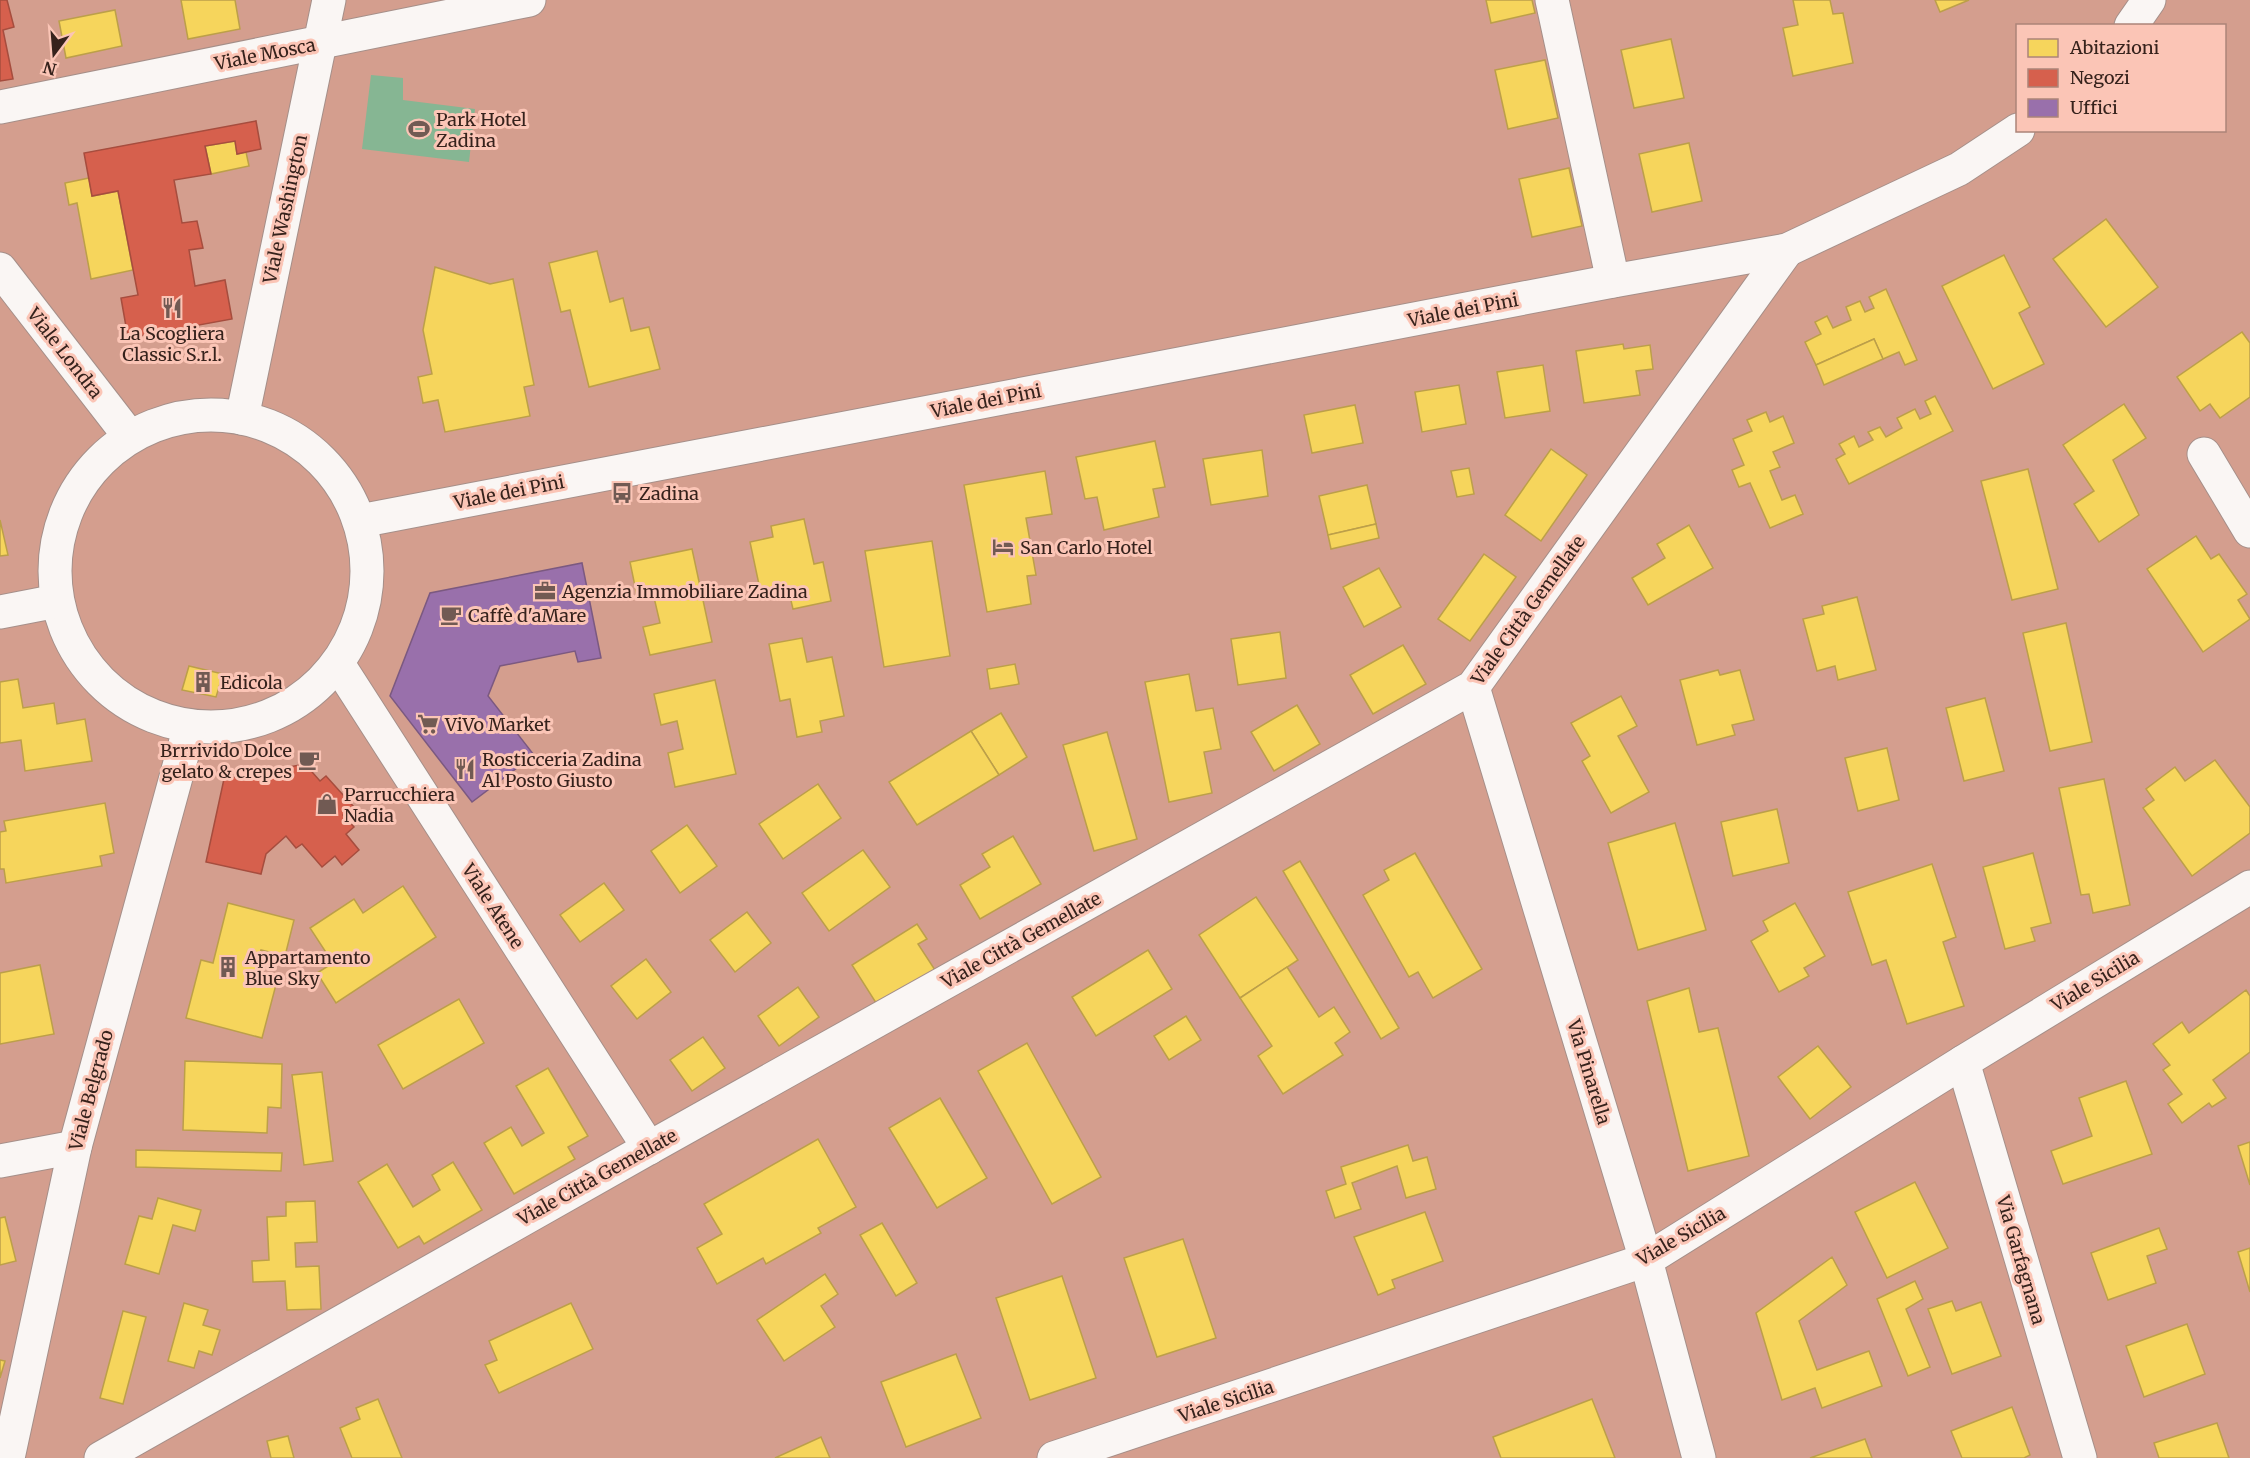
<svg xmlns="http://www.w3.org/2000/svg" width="2250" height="1458" font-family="Merriweather,serif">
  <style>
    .green { fill: #d49e8e; fill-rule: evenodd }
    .water { fill: #86b693 }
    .homes { fill: #f6d55c; stroke: #bc9f49; stroke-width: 1.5 }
    .shops { fill: #d6604d; stroke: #a64d3e; stroke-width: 1.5 }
    .offices { fill: #9970ab; stroke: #7b5980; stroke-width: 1.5 }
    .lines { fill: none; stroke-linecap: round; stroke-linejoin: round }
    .minor-casing { stroke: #a58f89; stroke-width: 35 }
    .tertiary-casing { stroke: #a58f89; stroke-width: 35 }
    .minor { stroke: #faf6f4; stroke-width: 33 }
    .tertiary { stroke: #faf6f4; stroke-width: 33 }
    .labels { text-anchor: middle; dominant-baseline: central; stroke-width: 6; stroke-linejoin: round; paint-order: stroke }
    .street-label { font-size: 18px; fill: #36221c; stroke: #fbc5b6 }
    .poi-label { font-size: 18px; fill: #36221c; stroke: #fbc5b6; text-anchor: start }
  </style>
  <rect width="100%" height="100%" fill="#dec1b8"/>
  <!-- green -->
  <path class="green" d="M0 0H2250V1458H0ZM2018 26H2224V130H2018Z"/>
  <!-- water -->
  <path class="water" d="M371 75 403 78V100L475 109 469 162 362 149Z"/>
  <!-- homes -->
  <g class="homes">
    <path d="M181 0H235L240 29 188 39Z"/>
    <path d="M1486 0H1532L1535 13 1491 23Z"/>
    <path d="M1793 0H1830L1833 14 1843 13 1853 63 1793 76 1783 28 1798 25Z"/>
    <path d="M1935 0H1969L1940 12Z"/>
    <path d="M115 10 122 46 66 58 59 21Z"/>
    <path d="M1671 39 1684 98 1634 108 1621 50Z"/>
    <path d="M1545 60 1558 118 1508 129 1495 70Z"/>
    <path d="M235 141 237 154 246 152 249 166 211 174 205 146Z"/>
    <path d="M1689 143 1702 201 1652 212 1639 154Z"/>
    <path d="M1569 168 1582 226 1532 237 1519 179Z"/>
    <path d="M89 178 92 196 118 191 133 270 91 279 77 203 69 205 65 183Z"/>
    <path d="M2106 219 2158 287 2106 327 2053 259Z"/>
    <path d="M597 251 610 302 623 298 631 331 649 327 660 369 589 387 570 310 561 312 549 263Z"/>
    <path d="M2004 255 2030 307 2019 313 2044 364 1993 389 1942 286Z"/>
    <path d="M435 267 490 284 513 279 534 385 524 387 530 416 445 432 438 400 423 403 418 377 432 374 423 330Z"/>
    <path d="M1886 289 1917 360 1905 365 1899 352 1883 359 1874 339 1816 365 1805 342 1821 334 1815 322 1827 316 1833 328 1851 320 1846 307 1860 301 1865 312 1874 308 1869 297Z"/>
    <path d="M2242 332 2250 343V397L2220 418 2210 404 2200 411 2177 377Z"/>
    <path d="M1874 339 1883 359 1824 385 1816 365Z"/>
    <path d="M1623 344 1624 349 1650 345 1653 369 1636 371 1640 395 1584 403 1576 351Z"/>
    <path d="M1543 365 1550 411 1505 418 1497 372Z"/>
    <path d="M1459 385 1466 424 1422 432 1415 392Z"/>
    <path d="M1935 396 1953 431 1849 484 1836 459 1845 454 1839 444 1854 436 1859 447 1873 440 1868 432 1880 427 1886 437 1902 428 1897 418 1915 409 1920 419 1931 414 1925 401Z"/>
    <path d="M2124 404 2146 438 2113 460 2139 515 2099 542 2074 504 2094 491 2063 445Z"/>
    <path d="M1355 405 1363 443 1312 453 1304 415Z"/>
    <path d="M1766 412 1770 422 1783 416 1794 443 1773 452 1780 467 1770 471 1782 500 1795 495 1803 514 1770 528 1750 483 1739 487 1732 470 1744 465 1733 439 1752 431 1747 420Z"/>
    <path d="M1155 441 1165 487 1153 489 1159 517 1104 530 1097 497 1085 499 1076 457Z"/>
    <path d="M1551 449 1587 475 1541 541 1505 515Z"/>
    <path d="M1262 450 1268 496 1211 505 1203 459Z"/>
    <path d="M1469 468 1474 494 1457 497 1451 471Z"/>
    <path d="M2028 469 2058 589 2012 600 1981 481Z"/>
    <path d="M1045 471 1052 514 1026 518 1036 575 1027 576 1031 604 987 612 964 485Z"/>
    <path d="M1367 485 1376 524 1328 535 1319 496Z"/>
    <path d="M804 519 814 564 823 562 831 601 793 609 788 588 761 594 750 542 773 537 771 526Z"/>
    <path d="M0 520 8 555 0 556Z"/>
    <path d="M1376 524 1379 538 1331 549 1328 535Z"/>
    <path d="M1689 525 1713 568 1648 605 1632 578 1665 558 1657 544Z"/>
    <path d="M2196 536 2211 559 2219 554 2247 594 2238 600 2250 619 2203 652 2147 569Z"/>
    <path d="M932 541 950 656 884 667 865 551Z"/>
    <path d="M692 549 712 642 650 655 643 627 660 623 653 593 637 596 630 562Z"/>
    <path d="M1484 554 1516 577 1470 641 1438 619Z"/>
    <path d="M1379 568 1401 607 1364 627 1343 587Z"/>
    <path d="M1857 597 1876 670 1838 680 1835 666 1817 671 1803 619 1824 614 1822 606Z"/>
    <path d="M2066 623 2092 742 2050 751 2023 633Z"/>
    <path d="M1280 632 1286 678 1238 685 1231 639Z"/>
    <path d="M802 638 807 662 832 657 844 716 820 721 822 732 797 737 790 699 780 701 769 644Z"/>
    <path d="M1403 645 1426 684 1373 714 1350 675Z"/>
    <path d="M1015 664 1019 684 990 689 987 669Z"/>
    <path d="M189 666 223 674 216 697 182 690Z"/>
    <path d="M1718 670 1720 675 1740 670 1754 720 1732 725 1735 735 1697 745 1680 680Z"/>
    <path d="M1189 674 1196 711 1213 708 1221 749 1204 752 1212 793 1169 802 1145 682Z"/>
    <path d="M18 679 23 708 54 703 57 724 85 719 92 761 25 771 21 740 0 743V682Z"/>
    <path d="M715 680 736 774 675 787 668 753 683 749 677 721 661 725 654 694Z"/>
    <path d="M1621 696 1637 726 1618 736 1649 792 1611 813 1582 761 1590 756 1571 723Z"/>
    <path d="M1985 698 2004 771 1964 781 1946 708Z"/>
    <path d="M1297 705 1320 744 1274 771 1251 732Z"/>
    <path d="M1001 713 1027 757 999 775 971 731Z"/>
    <path d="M971 731 999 775 917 825 889 782Z"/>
    <path d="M1107 732 1137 839 1094 851 1063 745Z"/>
    <path d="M1887 748 1899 800 1858 811 1845 758Z"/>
    <path d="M2215 760 2250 807V833L2192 876 2143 808 2154 800 2146 789 2175 767 2185 781Z"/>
    <path d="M2104 779 2130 905 2093 913 2089 894 2081 895 2059 788Z"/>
    <path d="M818 784 841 818 783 859 759 824Z"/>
    <path d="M105 803 114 853 100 856 102 866 6 883 4 869H0V832L6 831 4 821Z"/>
    <path d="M1777 809 1789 863 1733 876 1721 822Z"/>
    <path d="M1675 823 1706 930 1638 950 1608 843Z"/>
    <path d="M687 825 717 866 680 893 651 851Z"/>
    <path d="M1013 836 1041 884 980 919 960 885 990 867 982 854Z"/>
    <path d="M863 850 890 887 829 931 802 893Z"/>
    <path d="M1415 853 1482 969 1433 998 1418 972 1409 977 1363 895 1389 880 1384 870Z"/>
    <path d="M2033 853 2051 923 2031 928 2035 941 2005 949 1983 867Z"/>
    <path d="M1300 861 1399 1028 1381 1039 1283 871Z"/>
    <path d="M1932 864 1956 937 1943 942 1964 1006 1907 1024 1886 960 1872 965 1848 892Z"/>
    <path d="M604 883 624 910 580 942 560 915Z"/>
    <path d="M403 886 436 937 336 1003 317 973 333 963 310 928 354 899 363 913Z"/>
    <path d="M1256 897 1298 960 1240 998 1199 935Z"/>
    <path d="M228 903 294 920 285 956 261 950 256 971 278 977 262 1038 186 1018 201 960 213 963Z"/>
    <path d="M1795 903 1825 956 1804 968 1809 976 1779 992 1751 941 1768 931 1763 921Z"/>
    <path d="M747 912 771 943 735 972 710 940Z"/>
    <path d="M917 924 927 939 918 944 935 970 878 1006 852 965Z"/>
    <path d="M1148 950 1172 989 1096 1036 1072 997Z"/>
    <path d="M646 959 671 992 637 1019 611 986Z"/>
    <path d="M40 965 54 1034 0 1044V973Z"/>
    <path d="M1287 967 1319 1017 1334 1007 1350 1032 1335 1043 1343 1055 1283 1094 1258 1056 1272 1046 1240 998Z"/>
    <path d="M798 987 819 1017 779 1046 758 1016Z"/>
    <path d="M1689 988 1699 1032 1718 1028 1749 1156 1688 1171 1647 1001Z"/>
    <path d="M2246 990 2250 996V1052L2213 1080 2226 1098 2212 1107 2209 1103 2182 1123 2168 1104 2182 1094 2163 1070 2170 1065 2153 1044 2182 1022 2189 1033Z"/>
    <path d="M459 999 484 1043 403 1089 378 1045Z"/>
    <path d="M1186 1016 1201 1040 1169 1060 1154 1036Z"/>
    <path d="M703 1037 725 1068 692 1091 670 1060Z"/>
    <path d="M1027 1043 1101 1177 1052 1204 978 1071Z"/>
    <path d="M1818 1046 1851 1087 1810 1119 1778 1077Z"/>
    <path d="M185 1061 282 1064 281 1108 268 1107 267 1133 183 1130Z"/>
    <path d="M548 1068 588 1136 568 1147 575 1159 514 1194 484 1143 511 1127 522 1146 544 1133 516 1086Z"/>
    <path d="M322 1072 333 1161 304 1165 292 1075Z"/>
    <path d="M2126 1081 2152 1154 2063 1184 2051 1151 2092 1136 2079 1098Z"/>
    <path d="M940 1098 987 1178 937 1208 889 1128Z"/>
    <path d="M818 1139 856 1207 818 1228 821 1233 766 1264 763 1258 717 1284 697 1248 722 1234 704 1204Z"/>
    <path d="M2250 1142V1185L2238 1146Z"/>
    <path d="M1408 1145 1413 1161 1427 1157 1436 1189 1406 1198 1397 1166 1352 1183 1361 1209 1335 1218 1326 1191 1346 1184 1341 1167Z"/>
    <path d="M136 1150 282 1153 281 1171 136 1167Z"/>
    <path d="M453 1162 482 1210 424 1244 419 1236 398 1248 358 1182 387 1164 413 1207 440 1190 432 1175Z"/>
    <path d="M1915 1182 1948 1248 1887 1278 1855 1212Z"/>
    <path d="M158 1198 201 1210 195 1231 173 1225 159 1274 125 1264 139 1216 152 1219Z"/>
    <path d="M315 1201 317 1242 295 1243 296 1267 319 1266 321 1309 287 1310 285 1281 253 1282 252 1261 269 1260 267 1217 286 1216V1202Z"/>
    <path d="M1425 1212 1443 1261 1392 1280 1395 1288 1378 1295 1354 1237Z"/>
    <path d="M5 1217 16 1261 0 1265V1218Z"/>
    <path d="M882 1223 917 1283 896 1296 860 1235Z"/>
    <path d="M2159 1228 2167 1249 2147 1256 2156 1283 2108 1300 2091 1253Z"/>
    <path d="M1183 1239 1216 1338 1157 1357 1124 1258Z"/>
    <path d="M2250 1248V1292L2238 1252Z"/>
    <path d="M1832 1257 1847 1285 1799 1321 1817 1370 1869 1351 1882 1386 1822 1408 1815 1388 1782 1400 1756 1313Z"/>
    <path d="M825 1274 838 1294 821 1306 835 1327 784 1361 757 1320Z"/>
    <path d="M1062 1276 1096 1378 1030 1400 996 1298Z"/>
    <path d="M1915 1281 1923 1299 1906 1309 1930 1367 1908 1376 1877 1299Z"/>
    <path d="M1952 1301 1956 1311 1981 1302 2001 1356 1952 1374 1928 1309Z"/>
    <path d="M184 1303 208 1310 203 1325 220 1330 212 1355 199 1351 194 1368 168 1361Z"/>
    <path d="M571 1303 593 1349 499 1393 485 1365 497 1360 489 1341Z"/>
    <path d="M123 1311 146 1317 123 1404 100 1398Z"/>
    <path d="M2187 1324 2205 1374 2144 1397 2126 1346Z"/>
    <path d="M956 1354 981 1418 906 1447 881 1382Z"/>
    <path d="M0 1360 5 1361 0 1378Z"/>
    <path d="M378 1399 402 1458H352L340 1428 360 1419 356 1408Z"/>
    <path d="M1592 1399 1615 1458H1501L1493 1437Z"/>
    <path d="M2012 1407 2030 1455 2024 1458H1962L1951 1431Z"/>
    <path d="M2217 1423 2229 1458H2159L2154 1443Z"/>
    <path d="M288 1436 294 1458H271L267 1441Z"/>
    <path d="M821 1437 830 1458H775Z"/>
    <path d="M1865 1439 1872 1458H1810Z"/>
  </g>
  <!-- shops -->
  <g class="shops">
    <path d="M0 0H7L14 27 3 30 13 79 0 81Z"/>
    <path d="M256 121 261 149 237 154 235 141 205 146 211 174 174 180 182 223 197 221 203 248 189 250 195 286 225 280 232 319 128 338 121 298 138 295 118 191 92 196 84 153Z"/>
    <path d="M305 764 320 781 326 776 353 806 343 815 354 827 346 834 359 850 342 865 335 856 322 867 302 844 296 848 286 836 266 854 261 874 206 862 224 779Z"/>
  </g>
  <!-- offices -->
  <path class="offices" d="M582 563 601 658 578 662 575 651 500 666 488 696 534 755 472 802 390 696 430 593Z"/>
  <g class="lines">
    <defs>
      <g id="minor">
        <path d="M1552 0 1613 281"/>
        <path d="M2131 26 2149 0"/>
        <path d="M0 107 529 0"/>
        <path d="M0 269 130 437"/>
        <circle cx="211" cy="571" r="156"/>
        <path d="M242 418 329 0"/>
        <path d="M2204 454 2250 531"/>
        <path d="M360 521 1613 281 1787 250 1959 169 2018 130"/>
        <path d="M0 612 57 601"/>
        <path d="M338 664 649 1148"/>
        <path d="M1963 1062 2080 1458"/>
        <path d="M0 1161 75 1147"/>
        <path d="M8 1458 75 1147 190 726"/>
        <path d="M101 1458 649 1148 1473 687 1787 250"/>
        <path d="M1054 1458 1646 1260 1963 1062 2250 887"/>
      </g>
      <path id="tertiary" d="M1473 687 1646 1260 1699 1458"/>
    </defs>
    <!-- minor casing -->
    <use href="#minor" class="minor-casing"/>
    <!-- tertiary casing -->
    <use href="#tertiary" class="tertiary-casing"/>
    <!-- minor -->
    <use href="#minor" class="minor"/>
    <!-- tertiary -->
    <use href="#tertiary" class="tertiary"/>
  </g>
  <!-- icons -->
  <defs>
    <symbol id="stadium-bare" viewBox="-9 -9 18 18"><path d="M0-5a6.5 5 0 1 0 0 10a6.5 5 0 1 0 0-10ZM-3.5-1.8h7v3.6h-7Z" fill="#715a53" stroke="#fbc5b6" stroke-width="2.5" paint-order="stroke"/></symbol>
    <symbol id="restaurant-bare" viewBox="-9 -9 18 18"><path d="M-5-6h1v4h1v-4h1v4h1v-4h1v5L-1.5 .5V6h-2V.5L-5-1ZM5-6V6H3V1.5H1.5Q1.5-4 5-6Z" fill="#715a53" stroke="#fbc5b6" stroke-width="2.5" paint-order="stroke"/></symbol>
    <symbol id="bus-bare" viewBox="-9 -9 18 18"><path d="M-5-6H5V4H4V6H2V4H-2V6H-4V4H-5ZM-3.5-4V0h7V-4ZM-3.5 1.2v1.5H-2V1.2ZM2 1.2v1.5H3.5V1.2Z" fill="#715a53" stroke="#fbc5b6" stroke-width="2.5" paint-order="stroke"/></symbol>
    <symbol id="hotel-bare" viewBox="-9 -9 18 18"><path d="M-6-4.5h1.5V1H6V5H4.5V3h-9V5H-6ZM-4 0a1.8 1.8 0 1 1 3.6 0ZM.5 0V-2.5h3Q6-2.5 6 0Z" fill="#715a53" stroke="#fbc5b6" stroke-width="2.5" paint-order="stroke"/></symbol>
    <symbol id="office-bare" viewBox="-9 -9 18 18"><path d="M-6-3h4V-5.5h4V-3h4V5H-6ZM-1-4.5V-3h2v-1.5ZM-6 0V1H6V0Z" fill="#715a53" stroke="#fbc5b6" stroke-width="2.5" paint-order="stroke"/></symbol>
    <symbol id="cafe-bare" viewBox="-9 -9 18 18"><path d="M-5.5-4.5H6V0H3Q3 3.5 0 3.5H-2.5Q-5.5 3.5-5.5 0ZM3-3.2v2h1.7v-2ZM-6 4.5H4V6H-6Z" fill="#715a53" stroke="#fbc5b6" stroke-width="2.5" paint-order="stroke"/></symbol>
    <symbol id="building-bare" viewBox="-9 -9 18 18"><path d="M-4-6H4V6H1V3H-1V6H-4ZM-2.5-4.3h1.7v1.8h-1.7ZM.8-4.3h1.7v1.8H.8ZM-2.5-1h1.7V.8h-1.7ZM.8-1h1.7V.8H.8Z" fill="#715a53" stroke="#fbc5b6" stroke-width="2.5" paint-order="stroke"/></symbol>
    <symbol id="supermarket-bare" viewBox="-9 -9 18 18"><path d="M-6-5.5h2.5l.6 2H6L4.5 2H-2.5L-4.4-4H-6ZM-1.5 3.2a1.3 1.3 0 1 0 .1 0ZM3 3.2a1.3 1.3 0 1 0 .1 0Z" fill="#715a53" stroke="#fbc5b6" stroke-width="2.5" paint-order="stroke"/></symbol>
    <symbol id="shop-bare" viewBox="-9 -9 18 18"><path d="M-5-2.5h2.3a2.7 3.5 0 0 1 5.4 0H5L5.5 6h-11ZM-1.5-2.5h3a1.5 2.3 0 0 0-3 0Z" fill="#715a53" stroke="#fbc5b6" stroke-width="2.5" paint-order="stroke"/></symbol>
  </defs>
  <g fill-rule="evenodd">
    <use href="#stadium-bare" x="404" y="114" width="30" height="30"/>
    <use href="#restaurant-bare" x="157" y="293" width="30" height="30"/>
    <use href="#bus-bare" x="607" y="478" width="30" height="30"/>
    <use href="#hotel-bare" x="988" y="532" width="30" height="30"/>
    <use href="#office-bare" x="530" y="576" width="30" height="30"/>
    <use href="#cafe-bare" x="436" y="600" width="30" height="30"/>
    <use href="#building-bare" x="188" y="667" width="30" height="30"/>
    <use href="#supermarket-bare" x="413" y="709" width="30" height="30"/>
    <use href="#cafe-bare" x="294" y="745" width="30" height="30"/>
    <use href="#restaurant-bare" x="450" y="754" width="30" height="30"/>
    <use href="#shop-bare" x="312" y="789" width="30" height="30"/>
    <use href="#building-bare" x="213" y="952" width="30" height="30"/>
  </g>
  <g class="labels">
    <!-- street labels -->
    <g class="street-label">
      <text transform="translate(265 54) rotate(-11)">Viale Mosca</text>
      <text transform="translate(285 209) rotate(-78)">Viale Washington</text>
      <text transform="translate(1463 310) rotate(-11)">Viale dei Pini</text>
      <text transform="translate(65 353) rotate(52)">Viale Londra</text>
      <text transform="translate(986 401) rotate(-11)">Viale dei Pini</text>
      <text transform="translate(509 492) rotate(-11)">Viale dei Pini</text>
      <text transform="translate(1528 610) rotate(-54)">Viale Città Gemellate</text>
      <text transform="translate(493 906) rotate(57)">Viale Atene</text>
      <text transform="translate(1021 940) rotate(-29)">Viale Città Gemellate</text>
      <text transform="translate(2095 981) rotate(-31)">Viale Sicilia</text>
      <text transform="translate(1589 1072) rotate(73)">Via Pinarella</text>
      <text transform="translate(91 1090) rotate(-75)">Viale Belgrado</text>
      <text transform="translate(597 1177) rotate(-29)">Viale Città Gemellate</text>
      <text transform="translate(1681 1236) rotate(-30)">Viale Sicilia</text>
      <text transform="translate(2021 1260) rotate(74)">Via Garfagnana</text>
      <text transform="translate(1226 1401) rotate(-18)">Viale Sicilia</text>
    </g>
    <!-- poi labels -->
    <g class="poi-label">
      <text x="436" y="119">Park Hotel<tspan x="436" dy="21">Zadina</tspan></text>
      <text x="172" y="333" text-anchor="middle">La Scogliera<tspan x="172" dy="21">Classic S.r.l.</tspan></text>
      <text x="639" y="493">Zadina</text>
      <text x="1020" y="547">San Carlo Hotel</text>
      <text x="562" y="591">Agenzia Immobiliare Zadina</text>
      <text x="468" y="615">Caffè d'aMare</text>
      <text x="220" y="682">Edicola</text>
      <text x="445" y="724">ViVo Market</text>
      <text x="292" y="750" text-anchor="end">Brrrivido Dolce<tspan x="292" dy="21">gelato &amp; crepes</tspan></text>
      <text x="482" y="759">Rosticceria Zadina<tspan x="482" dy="21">Al Posto Giusto</tspan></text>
      <text x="344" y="794">Parrucchiera<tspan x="344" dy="21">Nadia</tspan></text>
      <text x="245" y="957">Appartamento<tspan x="245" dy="21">Blue Sky</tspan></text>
    </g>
  </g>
  <!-- legend -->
  <rect x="2016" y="24" width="210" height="108" fill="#fbc5b6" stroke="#ac8478" stroke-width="1.5"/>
  <rect x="2028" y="39" width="30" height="18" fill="#f6d55c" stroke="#ac8478" stroke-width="1.5"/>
  <text x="2070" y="54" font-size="18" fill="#36221c">Abitazioni</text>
  <rect x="2028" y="69" width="30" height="18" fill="#d6604d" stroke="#ac8478" stroke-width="1.5"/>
  <text x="2070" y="84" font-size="18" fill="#36221c">Negozi</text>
  <rect x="2028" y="99" width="30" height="18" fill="#9970ab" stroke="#ac8478" stroke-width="1.5"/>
  <text x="2070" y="114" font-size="18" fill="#36221c">Uffici</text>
  <!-- north arrow -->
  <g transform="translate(54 54) rotate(196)" stroke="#fbc5b6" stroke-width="4.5" paint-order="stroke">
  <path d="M0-4.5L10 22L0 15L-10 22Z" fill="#36221c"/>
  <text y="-9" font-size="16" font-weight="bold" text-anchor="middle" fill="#36221c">N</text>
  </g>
</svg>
